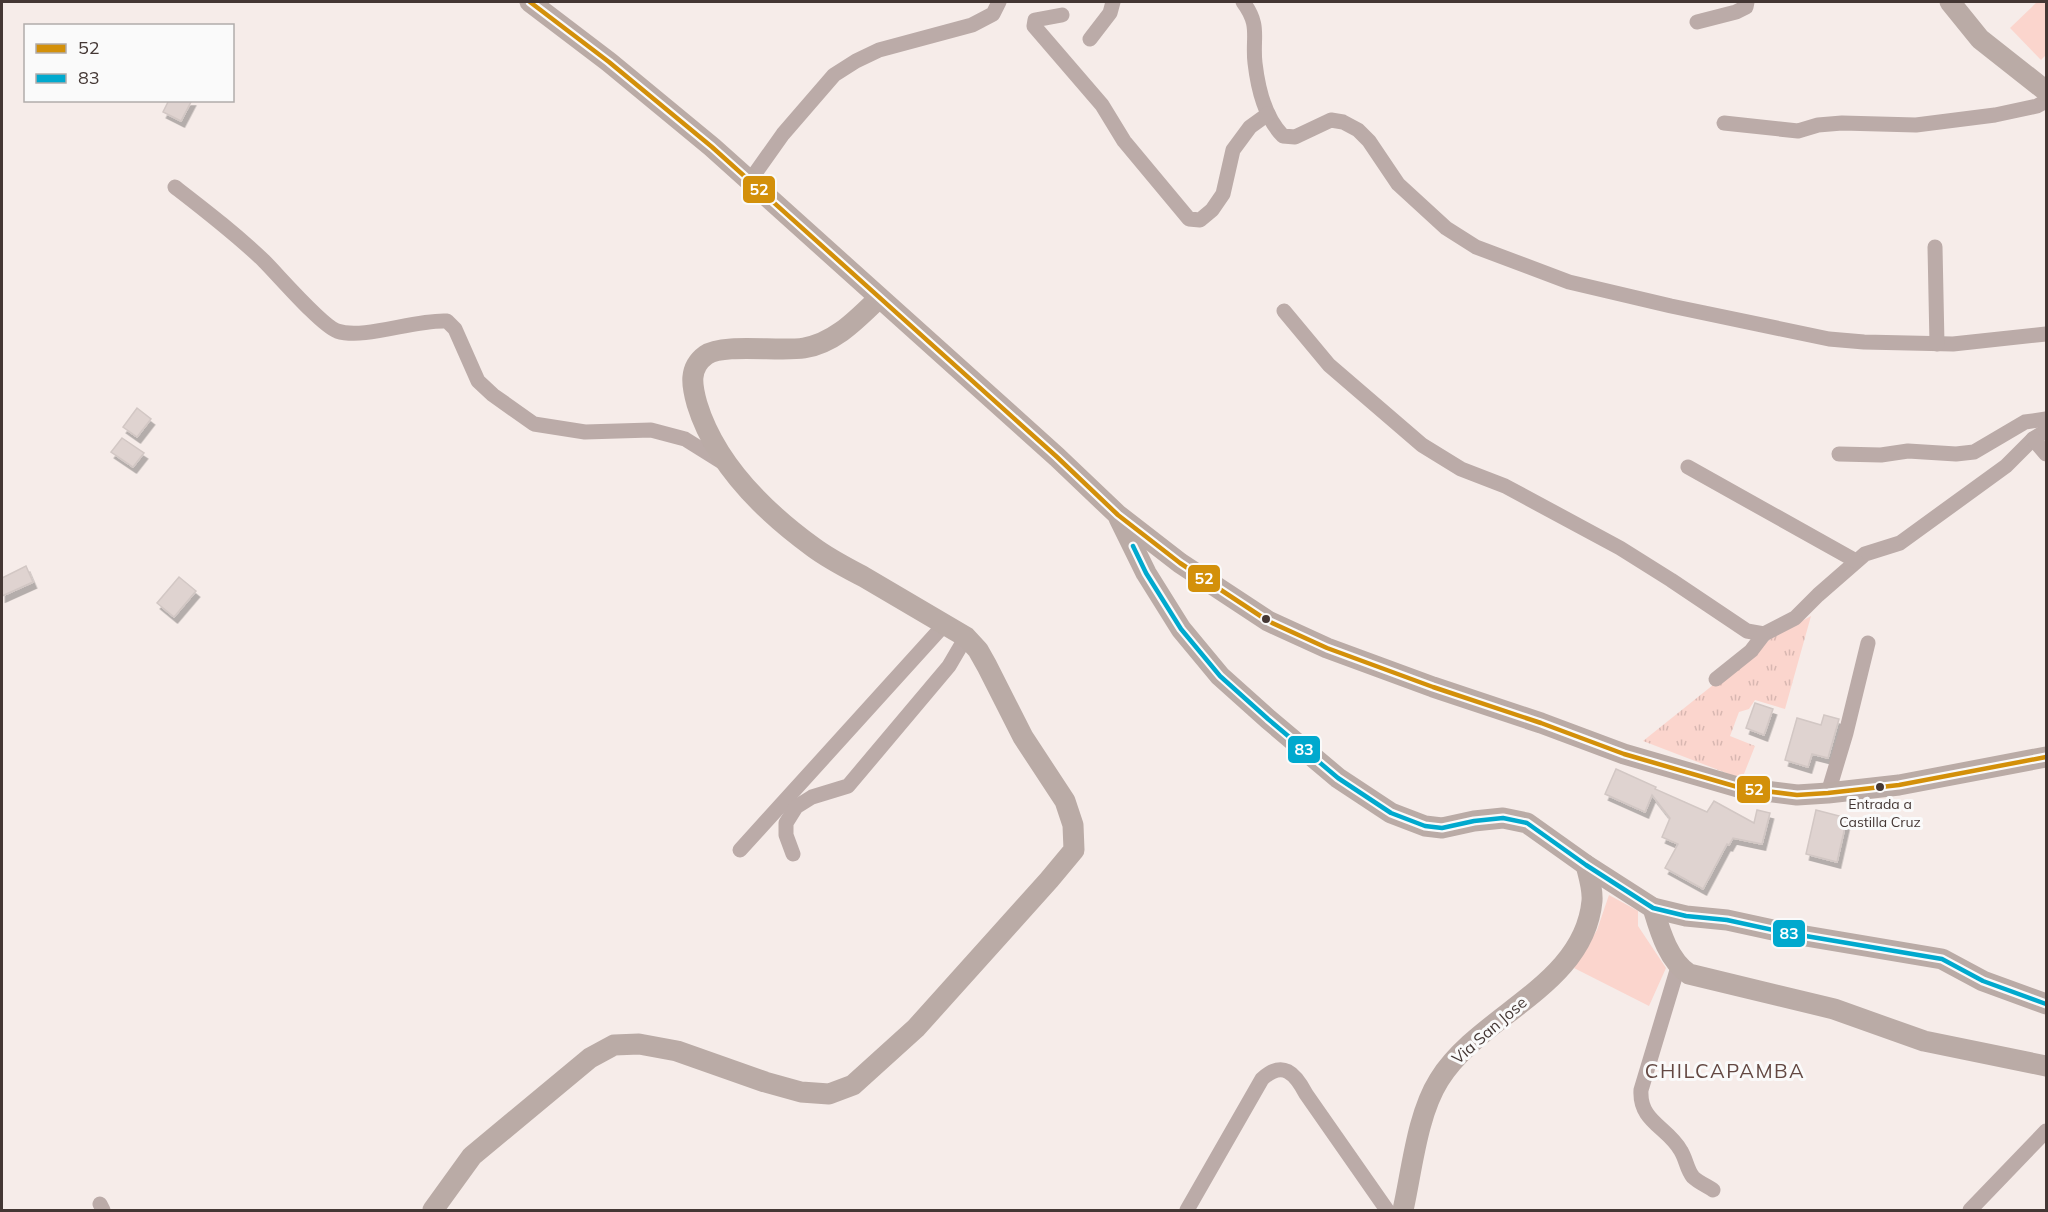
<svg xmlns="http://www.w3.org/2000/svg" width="2048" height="1212" font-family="Mulish,sans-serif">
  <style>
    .grass { fill: url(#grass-tufts) }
    .park { fill: #fbd5cd }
    .building { fill: #dfd3d0; stroke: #d2c7c4; stroke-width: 1.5; filter: url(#shadow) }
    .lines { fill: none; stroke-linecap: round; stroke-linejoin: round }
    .street { stroke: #bbaba8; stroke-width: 15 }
    .secondary { stroke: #baaba6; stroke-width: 21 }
    .bus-1-casing { stroke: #fafafa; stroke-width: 9 }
    .bus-2-casing { stroke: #fafafa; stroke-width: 9 }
    .bus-1 { stroke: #d3900a; stroke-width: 4.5 }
    .bus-2 { stroke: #00a9ce; stroke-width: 4.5 }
    .bus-dot { fill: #443734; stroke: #fafafa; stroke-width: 2 }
    .labels { text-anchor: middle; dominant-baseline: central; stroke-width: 6; stroke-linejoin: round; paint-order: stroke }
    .bus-label { font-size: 14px; fill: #443734; stroke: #fafafa }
    .street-label { font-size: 16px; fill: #443734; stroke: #fafafa }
    .quarter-label { font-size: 20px; letter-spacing: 1.5px; fill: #634842; stroke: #fafafa }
    .line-badge { stroke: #fafafa; stroke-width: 2 }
    .badge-label { font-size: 16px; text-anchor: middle; font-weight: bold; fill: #fff }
  </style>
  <defs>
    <pattern id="grass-tufts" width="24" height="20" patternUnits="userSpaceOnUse" patternTransform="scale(1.5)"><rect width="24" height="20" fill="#fbd5cd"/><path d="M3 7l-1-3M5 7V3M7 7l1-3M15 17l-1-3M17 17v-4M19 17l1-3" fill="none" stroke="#d8b7b1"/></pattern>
    <filter id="shadow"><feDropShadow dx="3.5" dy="6" stdDeviation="0" flood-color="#0004"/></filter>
  </defs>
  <rect width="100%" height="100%" fill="#f6ece9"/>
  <!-- grass -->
  <path class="grass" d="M1811 616 1785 709 1755 700 1749 709 1739 712 1730 736 1755 746 1742 779 1643 741 1773 637Z"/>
  <!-- park -->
  <g class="park">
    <path d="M2037 2H2046V55L2041 60 2010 28Z"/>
    <path d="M1609 895 1638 911V926L1666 968 1649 1006 1574 968 1597 930Z"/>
  </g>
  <!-- building -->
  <g class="building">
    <path d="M169 100H192L181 121 163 112Z"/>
    <path d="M137 408 151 419 137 437 123 427Z"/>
    <path d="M122 438 144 453 133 467 111 452Z"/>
    <path d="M26 566 33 582 2 596V578Z"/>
    <path d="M179 577 196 591 174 617 157 603Z"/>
    <path d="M1755 703 1773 709 1764 735 1746 728Z"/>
    <path d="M1824 715 1839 719 1828 758 1812 754 1808 767 1785 760 1797 718 1821 725Z"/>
    <path d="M1616 769 1656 787 1655 789 1707 812 1714 801 1754 823 1757 810 1770 813 1762 844 1733 838 1729 845 1727 844 1703 889 1665 868 1678 844 1662 837 1670 818 1652 795 1645 812 1605 794Z"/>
    <path d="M1816 810 1847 818 1837 862 1806 854Z"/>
  </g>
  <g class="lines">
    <!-- street -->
    <g class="street">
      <path d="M1243 2C1261 26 1252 37 1255 63 1258 89 1265 118 1283 136L1295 137 1331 120 1343 122 1358 130 1369 141 1398 184 1446 228 1476 247 1569 282 1671 306 1829 339 1864 342 1953 344 2046 334"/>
      <path d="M1062 15 1035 20 1034 26 1102 105 1124 141 1189 219 1200 220 1212 210 1223 194 1233 150 1250 127 1268 114"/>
      <path d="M1697 22 1736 12 1746 7 1747 2"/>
      <path d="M1090 39 1110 13 1113 2"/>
      <path d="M1724 123 1798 131 1818 125 1842 123 1916 125 1995 115 2037 106 2046 101"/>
      <path d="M749 182 783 134 834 75 856 61 879 50 972 25 993 14 999 2"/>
      <path d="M175 187C206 211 236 234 264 261 279 276 321 325 337 331 365 340 415 319 447 321L455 329 478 381 493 395 534 424 585 432 651 430 685 439 725 464"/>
      <path d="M1935 247 1937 344"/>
      <path d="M1284 311 1329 365 1422 445 1461 469 1505 486 1620 548 1671 580 1747 631 1764 634 1795 618 1818 595 1865 554 1900 543 2006 466 2033 439 2046 431"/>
      <path d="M2033 439 2046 454"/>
      <path d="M1839 454 1881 455 1908 451 1956 454 1974 452 2025 422 2046 419"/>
      <path d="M1688 467 1856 561"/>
      <path d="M1716 679 1751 651 1764 634"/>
      <path d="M1828 793 1846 733 1868 643"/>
      <path d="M740 850 944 625"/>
      <path d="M793 854 786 835V823L796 807 812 797 848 786 949 666 966 637"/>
      <path d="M1678 967 1641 1090C1639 1122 1668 1127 1681 1151 1686 1159 1687 1170 1693 1177 1698 1182 1707 1186 1713 1190"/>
      <path d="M100 1204 103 1210"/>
      <path d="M1187 1210 1262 1079C1283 1060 1295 1073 1306 1094L1387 1210"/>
      <path d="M1970 1210 2046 1131"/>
    </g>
    <!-- secondary -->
    <g class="secondary">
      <path d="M530 2 609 62 712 147 1057 457 1118 515 1180 563 1268 621 1327 648 1433 687 1541 723 1624 754 1741 788 1797 795 1828 793 1899 785 2046 757"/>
      <path d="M1950 2 1980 39 2046 91"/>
      <path d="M1119 518 1146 573 1181 629 1220 676 1268 719 1338 778 1391 813 1425 826 1442 828 1474 821 1503 818 1527 823 1586 865 1653 908 1686 916 1727 920 1782 932 1942 959 1983 981 2046 1004"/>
      <path d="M1653 908C1660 931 1668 960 1689 974L1834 1009 1924 1041 2046 1066"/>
      <path d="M433 1210 472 1156 590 1058 614 1045 639 1044 677 1051 765 1082 801 1092 829 1094 853 1085 916 1028 1049 880 1074 850 1073 825 1065 801 1023 737 987 666 978 650 966 637C932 617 898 597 864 577 847 568 829 559 813 547 765 512 715 463 697 404 692 386 688 368 706 355 723 343 780 352 804 348 835 343 857 319 879 298"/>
      <path d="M1403 1210C1412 1170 1417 1115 1439 1080 1480 1014 1584 986 1592 901 1593 889 1589 877 1586 865"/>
    </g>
    <defs>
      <path id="bus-1" d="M530 2 609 62 712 147 1057 457 1118 515 1180 563 1268 621 1327 648 1433 687 1541 723 1624 754 1741 788 1797 795 1828 793 1899 785 2046 757"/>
      <path id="bus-2" d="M1133 546 1146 573 1181 629 1220 676 1268 719 1338 778 1391 813 1425 826 1442 828 1474 821 1503 818 1527 823 1586 865 1653 908 1686 916 1727 920 1782 932 1942 959 1983 981 2046 1004"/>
    </defs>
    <!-- bus-1 casing -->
    <use href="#bus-1" class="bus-1-casing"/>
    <!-- bus-2 casing -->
    <use href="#bus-2" class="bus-2-casing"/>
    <!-- bus-1 -->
    <use href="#bus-1" class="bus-1"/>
    <!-- bus-2 -->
    <use href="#bus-2" class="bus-2"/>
  </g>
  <!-- markers -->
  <g class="bus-dot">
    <circle cx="1266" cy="619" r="5"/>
    <circle cx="1880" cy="787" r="5"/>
  </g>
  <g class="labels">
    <!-- bus labels -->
    <g class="bus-label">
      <text x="1880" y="804">Entrada a<tspan x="1880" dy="18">Castilla Cruz</tspan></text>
    </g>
    <!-- street labels -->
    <g class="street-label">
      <text transform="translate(1489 1030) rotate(-41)">Via San Jose</text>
    </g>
    <!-- quarter labels -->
    <g class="quarter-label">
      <text x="1725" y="1070">CHILCAPAMBA</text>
    </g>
  </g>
  <g class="line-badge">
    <rect x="742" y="175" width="34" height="29" rx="6" fill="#d3900a"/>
    <rect x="1187" y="564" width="34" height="29" rx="6" fill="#d3900a"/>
    <rect x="1287" y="735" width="34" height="29" rx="6" fill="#00a9ce"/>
    <rect x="1736" y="775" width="35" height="29" rx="6" fill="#d3900a"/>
    <rect x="1772" y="919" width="34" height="29" rx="6" fill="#00a9ce"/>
  </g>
  <g class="badge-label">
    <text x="759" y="195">52</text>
    <text x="1204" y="584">52</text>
    <text x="1304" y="755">83</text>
    <text x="1754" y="795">52</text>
    <text x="1789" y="939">83</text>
  </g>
  <!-- border -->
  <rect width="2048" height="1212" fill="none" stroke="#443734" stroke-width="6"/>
  <!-- legend -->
  <rect x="24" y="24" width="210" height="78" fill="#fafafa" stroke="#b1acab" stroke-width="1.5"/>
  <rect x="36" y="44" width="30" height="9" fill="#d3900a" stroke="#b1acab" stroke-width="1.5"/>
  <text x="78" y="54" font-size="18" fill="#443734">52</text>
  <rect x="36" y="74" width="30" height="9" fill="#00a9ce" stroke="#b1acab" stroke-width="1.5"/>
  <text x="78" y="84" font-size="18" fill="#443734">83</text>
</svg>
